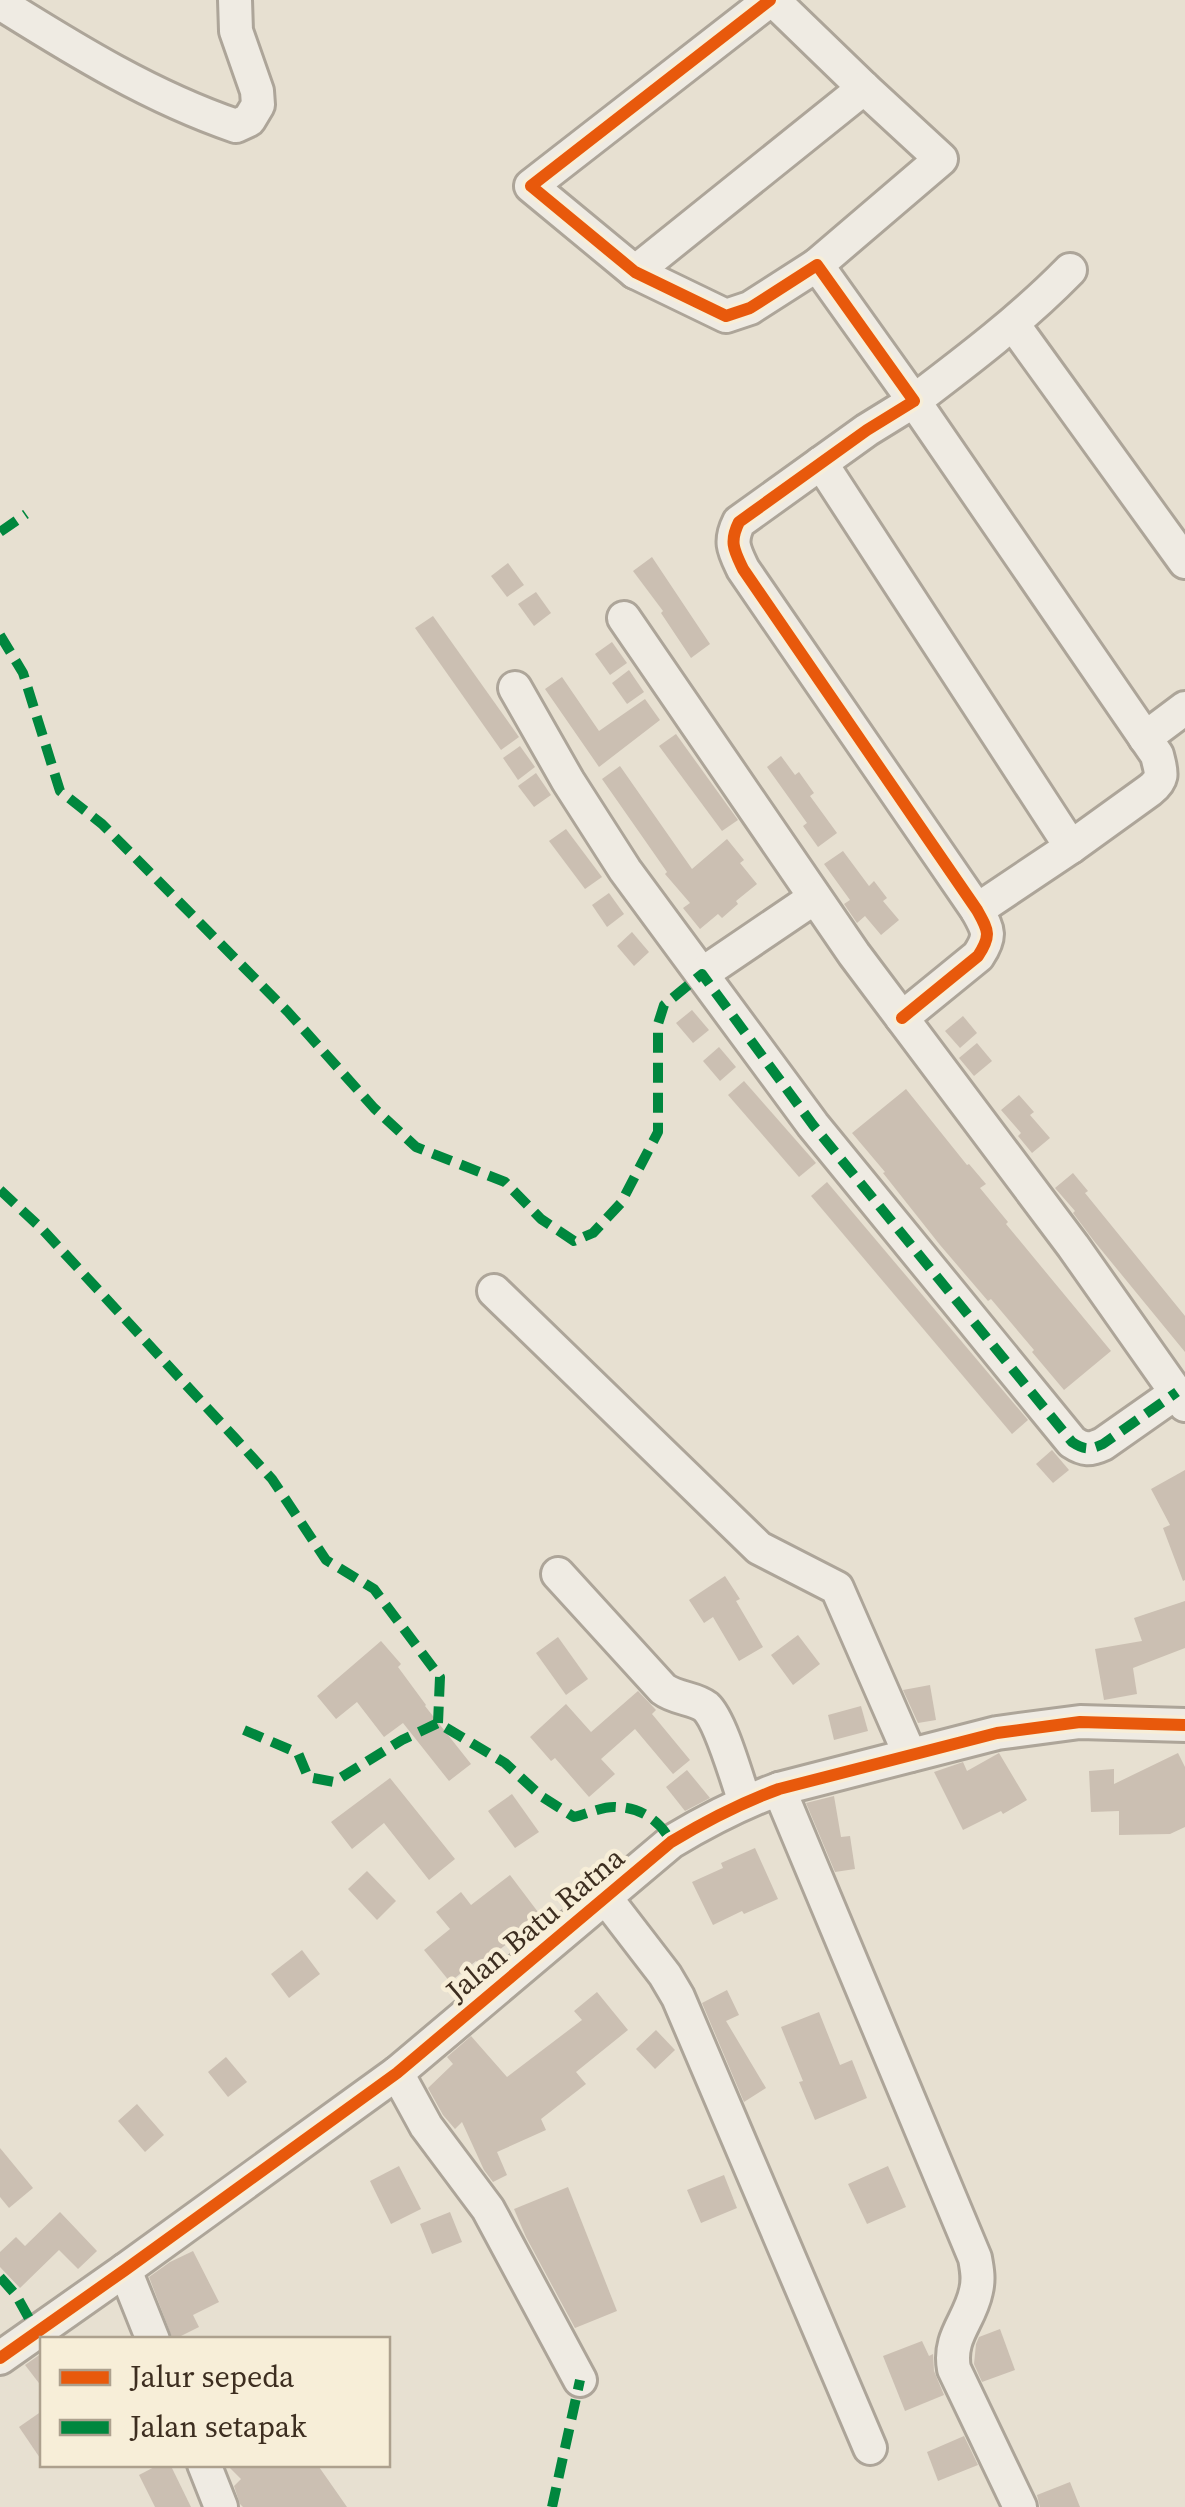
<svg xmlns="http://www.w3.org/2000/svg" width="1185" height="2507" font-family="'Source Serif 4',serif">
  <style>
    .building { fill: #cbbfb2 }
    .lines { fill: none; stroke-linecap: round; stroke-linejoin: round }
    .minor-casing { stroke: #ada599; stroke-width: 38 }
    .minor { stroke: #efebe3; stroke-width: 32 }
    .quiet { stroke: #00873e; stroke-width: 10; stroke-dasharray: 20 10; stroke-linecap: butt }
    .cycleway-casing { stroke: #f7eed8; stroke-width: 19 }
    .cycleway { stroke: #e8590c; stroke-width: 12 }
    .labels { text-anchor: middle; dominant-baseline: central; stroke-width: 9; stroke-linejoin: round; paint-order: stroke }
    .street-label { font-size: 30px; fill: #3d2e20; stroke: #f7eed8 }
  </style>
  <rect width="100%" height="100%" fill="#e7e0d1"/>
  <!-- building -->
  <g class="building">
    <path d="M652 557 710 644 691 658 661 613 663 611 633 571Z"/>
    <path d="M508 563 524 585 507 597 491 576Z"/>
    <path d="M536 592 551 613 534 626 518 604Z"/>
    <path d="M433 616 519 737 501 750 415 628Z"/>
    <path d="M612 642 627 663 610 675 595 654Z"/>
    <path d="M629 670 644 692 627 704 612 683Z"/>
    <path d="M562 677 599 731 645 699 660 720 599 767 545 689Z"/>
    <path d="M676 734 738 820 722 831 659 746Z"/>
    <path d="M520 746 535 767 518 780 503 758Z"/>
    <path d="M781 756 795 775 799 772 814 793 810 796 837 833 818 847 803 826 807 823 767 767Z"/>
    <path d="M620 766 692 869 727 839 744 860 740 863 757 884 736 901 738 904 722 918 718 914 700 929 683 908 690 903 665 874 667 872 602 779Z"/>
    <path d="M536 773 551 795 534 807 518 786Z"/>
    <path d="M566 829 602 877 585 889 549 841Z"/>
    <path d="M843 851 869 886 874 881 887 898 883 901 899 920 881 935 865 916 857 923 844 904 850 900 824 864Z"/>
    <path d="M609 893 624 914 607 927 592 905Z"/>
    <path d="M632 932 649 952 634 966 617 946Z"/>
    <path d="M692 1010 709 1030 693 1043 676 1023Z"/>
    <path d="M963 1016 977 1033 960 1048 945 1031Z"/>
    <path d="M977 1043 992 1061 974 1076 959 1058Z"/>
    <path d="M719 1047 736 1067 720 1081 703 1061Z"/>
    <path d="M744 1081 816 1163 799 1177 728 1095Z"/>
    <path d="M906 1089 967 1165 969 1164 986 1184 980 1188 1008 1222 1006 1224 1111 1351 1064 1390 1032 1352 1034 1350 991 1299 988 1301 940 1245 883 1173 885 1172 852 1133Z"/>
    <path d="M1019 1095 1034 1112 1030 1115 1050 1138 1032 1153 1018 1136 1021 1133 1001 1110Z"/>
    <path d="M1073 1173 1088 1191 1085 1193 1185 1316V1352L1094 1241 1073 1213 1075 1211 1055 1188Z"/>
    <path d="M827 1182 1028 1420 1012 1434 811 1196Z"/>
    <path d="M1052 1450 1069 1470 1053 1483 1036 1464Z"/>
    <path d="M1185 1470V1580L1183 1581 1163 1528 1170 1525 1151 1489Z"/>
    <path d="M725 1576 740 1599 736 1601 763 1647 739 1661 713 1617 704 1623 689 1600Z"/>
    <path d="M1185 1601V1648L1133 1668 1137 1694 1104 1700 1095 1649 1142 1641 1134 1618Z"/>
    <path d="M798 1635 820 1664 793 1685 771 1655Z"/>
    <path d="M558 1637 588 1679 566 1695 536 1653Z"/>
    <path d="M381 1641 401 1664 398 1667 426 1705 425 1706 471 1764 449 1781 403 1723 384 1737 357 1702 336 1719 317 1696Z"/>
    <path d="M930 1685 936 1720 918 1723 903 1690Z"/>
    <path d="M638 1691 656 1710 652 1714 690 1760 673 1774 635 1729 601 1759 615 1774 589 1797 555 1758 551 1761 530 1737 566 1704 591 1732Z"/>
    <path d="M861 1706 868 1731 834 1740 828 1715Z"/>
    <path d="M999 1753 1027 1800 1003 1814 1001 1811 963 1830 934 1772 963 1762 967 1771Z"/>
    <path d="M1178 1753 1185 1767V1827L1170 1834 1119 1835V1811L1091 1812 1089 1771 1114 1769V1784Z"/>
    <path d="M687 1770 710 1798 685 1811 666 1787Z"/>
    <path d="M390 1778 455 1859 429 1880 384 1823 352 1849 331 1822Z"/>
    <path d="M512 1794 539 1832 515 1848 488 1811Z"/>
    <path d="M834 1796 841 1837 850 1836 855 1869 835 1872 806 1803Z"/>
    <path d="M755 1848 778 1899 744 1914 742 1911 713 1925 692 1882 723 1868 721 1863Z"/>
    <path d="M367 1871 396 1901 377 1920 348 1889Z"/>
    <path d="M510 1875 544 1920 510 1945 508 1943 480 1965 476 1961 450 1982 424 1950 450 1929 436 1912 461 1892 471 1905Z"/>
    <path d="M302 1950 320 1974 289 1998 271 1974Z"/>
    <path d="M727 1990 739 2015 726 2021 766 2088 744 2102 702 2003Z"/>
    <path d="M597 1992 628 2030 576 2072 586 2084 541 2119 546 2130 497 2152 507 2175 493 2182 484 2170 462 2122 455 2129 443 2115 428 2088 453 2064 447 2057 471 2036 507 2077 582 2020 574 2011Z"/>
    <path d="M819 2012 840 2065 852 2060 867 2098 815 2120 799 2082 803 2081 781 2027Z"/>
    <path d="M656 2030 675 2050 655 2069 636 2049Z"/>
    <path d="M226 2057 247 2082 228 2097 208 2072Z"/>
    <path d="M137 2104 164 2135 145 2152 118 2121Z"/>
    <path d="M0 2148 33 2188 9 2208 0 2197Z"/>
    <path d="M399 2166 421 2209 391 2224 370 2181Z"/>
    <path d="M888 2166 906 2207 867 2224 848 2184Z"/>
    <path d="M724 2175 737 2208 701 2223 687 2190Z"/>
    <path d="M568 2187 617 2311 575 2328 526 2237 514 2209Z"/>
    <path d="M60 2212 97 2251 78 2269 59 2250 20 2288 0 2267V2252L16 2237 25 2246Z"/>
    <path d="M450 2212 462 2242 432 2254 420 2224Z"/>
    <path d="M193 2251 219 2302 193 2315 199 2327 173 2340 149 2277 170 2262Z"/>
    <path d="M1000 2329 1015 2370 982 2382 974 2364 976 2344 979 2337Z"/>
    <path d="M922 2341 929 2356 933 2354 934 2371 944 2395 905 2411 883 2356Z"/>
    <path d="M42 2353V2387L25 2365Z"/>
    <path d="M42 2411V2461L19 2427Z"/>
    <path d="M964 2436 978 2465 938 2481 927 2452Z"/>
    <path d="M160 2464H170L191 2507H155L139 2475Z"/>
    <path d="M226 2464H317L347 2507H243L240 2504 234 2486 241 2479Z"/>
    <path d="M1070 2482 1080 2507H1040L1037 2495Z"/>
  </g>
  <g class="lines">
    <defs>
      <g id="minor">
        <path d="M770 0 531 186 635 272 726 316 750 308 817 265 914 401 867 430 739 522C729 542 734 550 743 569L977 910C988 930 992 935 978 956L902 1018"/>
        <path d="M773 0 864 88 941 159 817 265"/>
        <path d="M0 3C75 50 151 97 236 126L249 120 258 105 257 91 236 31 235 0"/>
        <path d="M635 272 864 88"/>
        <path d="M1013 324 1185 562"/>
        <path d="M821 463 1071 847"/>
        <path d="M624 618 854 954 1073 1246 1185 1405"/>
        <path d="M515 688 568 781 625 870 813 1125 1072 1442C1084 1450 1090 1450 1103 1444L1177 1392"/>
        <path d="M1145 738 1185 708"/>
        <path d="M977 910 1071 847 1150 790C1165 778 1161 772 1157 755L914 401C968 360 1022 319 1070 270"/>
        <path d="M702 974 814 898"/>
        <path d="M494 1291 759 1548 837 1588 910 1755"/>
        <path d="M558 1574 663 1689C676 1699 695 1698 706 1707 721 1721 737 1780 745 1802"/>
        <path d="M779 1789 975 2258C977 2269 979 2279 976 2291 970 2321 948 2336 954 2369L1020 2507"/>
        <path d="M605 1897 665 1975 678 1997 870 2448"/>
        <path d="M397 2073 426 2126 488 2209 580 2380"/>
        <path d="M125 2270 153 2340"/>
        <path d="M0 2358 125 2270 397 2073 671 1842C706 1821 741 1803 779 1789L997 1733 1080 1722 1185 1725"/>
        <path d="M204 2464 221 2507"/>
      </g>
    </defs>
    <!-- minor casing -->
    <use href="#minor" class="minor-casing"/>
    <!-- minor -->
    <use href="#minor" class="minor"/>
    <!-- quiet -->
    <g class="quiet">
      <path d="M0 532 26 514"/>
      <path d="M0 635 23 673 60 791 102 824 288 1012 374 1108 416 1147 505 1182 541 1219 574 1241 593 1233 621 1203 658 1132V1024L664 1005 702 974 813 1125 1072 1442C1084 1450 1090 1450 1103 1444L1177 1392"/>
      <path d="M0 1190 42 1229 235 1438 272 1479 326 1560 374 1589 440 1677 438 1723"/>
      <path d="M244 1730 298 1753 308 1777 334 1782 402 1740 438 1723 505 1763 541 1796 574 1817C587 1814 603 1806 616 1807 640 1807 661 1821 671 1842"/>
      <path d="M0 2277 16 2295 36 2331"/>
      <path d="M552 2507 580 2380"/>
    </g>
    <defs>
      <g id="cycleway">
        <path d="M770 0 531 186 635 272 726 316 750 308 817 265 914 401 867 430 739 522C729 542 734 550 743 569L977 910C988 930 992 935 978 956L902 1018"/>
        <path d="M0 2358 125 2270 397 2073 671 1842C706 1821 741 1803 779 1789L997 1733 1080 1722 1185 1725"/>
      </g>
    </defs>
    <!-- cycleway casing -->
    <use href="#cycleway" class="cycleway-casing"/>
    <!-- cycleway -->
    <use href="#cycleway" class="cycleway"/>
  </g>
  <g class="labels">
    <!-- street labels -->
    <g class="street-label">
      <text transform="translate(535 1924) rotate(-40)">Jalan Batu Ratna</text>
    </g>
  </g>
  <!-- legend -->
  <rect x="40" y="2337" width="350" height="130" fill="#f7eed8" stroke="#ada18e" stroke-width="2.5"/>
  <rect x="60" y="2370" width="50" height="15" fill="#e8590c" stroke="#ada18e" stroke-width="2.5"/>
  <text x="130" y="2387" font-size="30" fill="#3d2e20">Jalur sepeda</text>
  <rect x="60" y="2420" width="50" height="15" fill="#00873e" stroke="#ada18e" stroke-width="2.5"/>
  <text x="130" y="2437" font-size="30" fill="#3d2e20">Jalan setapak</text>
</svg>
